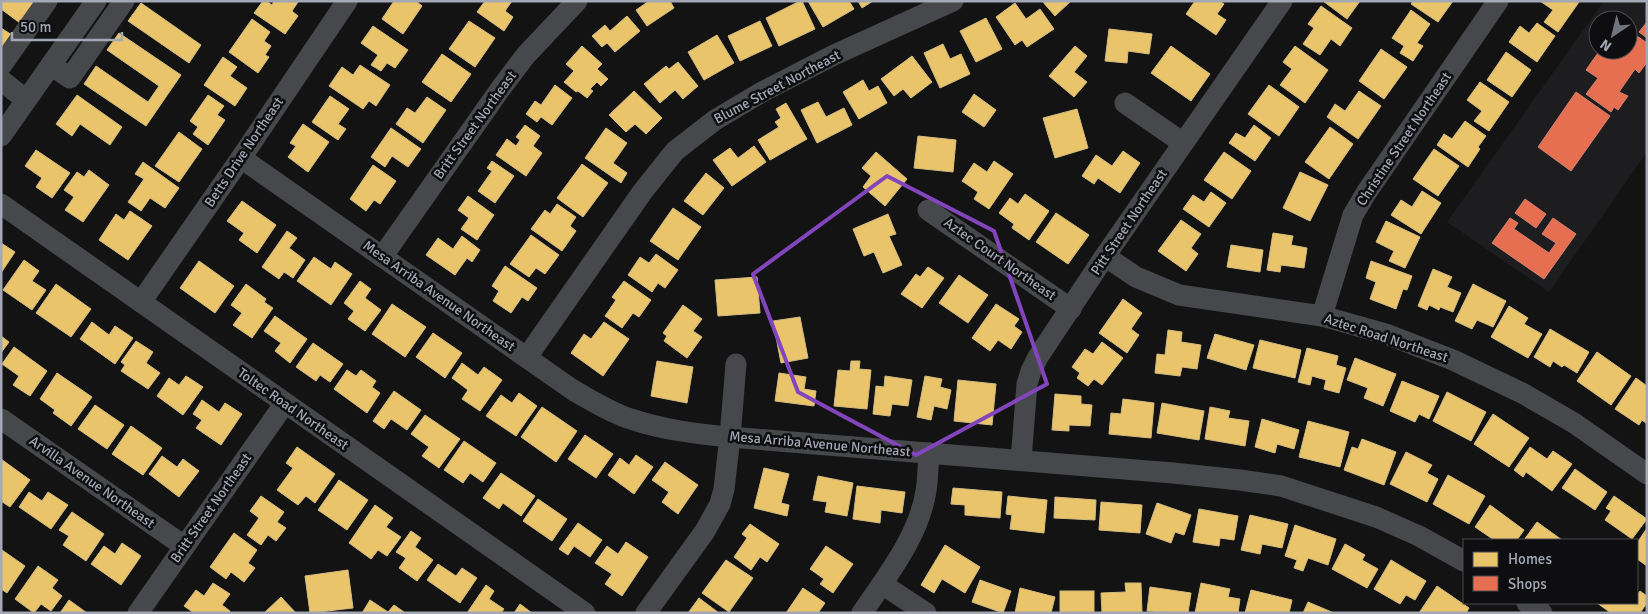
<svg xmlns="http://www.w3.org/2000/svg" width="1648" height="614" font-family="Signika,sans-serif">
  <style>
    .built { fill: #1d1d1f; fill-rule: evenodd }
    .homes { fill: #e9c46a; stroke: #d4bc80 }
    .shops { fill: #e76f51; stroke: #d3806f }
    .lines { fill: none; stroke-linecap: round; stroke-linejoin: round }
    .minor { stroke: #47484c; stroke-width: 21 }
    .marked { fill: none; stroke: #8345bd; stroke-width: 4; stroke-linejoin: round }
    .labels { text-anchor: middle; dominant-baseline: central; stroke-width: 5; stroke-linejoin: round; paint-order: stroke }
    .street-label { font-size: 14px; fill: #a4a8b5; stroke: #0e0d0f }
  </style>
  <rect width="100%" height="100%" fill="#131313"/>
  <!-- built -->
  <path class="built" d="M1604 1H1647V152L1549 292 1447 222ZM1598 20H1628V50H1598Z"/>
  <!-- homes -->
  <g class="homes">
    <path d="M1 1H35L20 23 1 9Z"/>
    <path d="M263 1H266L272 5 274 1 298 2 292 11 298 16 285 34 254 13Z"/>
    <path d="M394 1H416L422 6 403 34 382 19Z"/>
    <path d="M485 1H512L505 11 513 17 504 31 477 12Z"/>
    <path d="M649 1H670L674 8 647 26 636 10Z"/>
    <path d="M800 1H802L815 29 779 46 766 18Z"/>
    <path d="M808 1H849L854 9 823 27Z"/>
    <path d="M858 1H873L862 8Z"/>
    <path d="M1042 1H1071L1055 16Z"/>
    <path d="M1195 1H1219L1224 4 1217 14 1226 20 1216 35 1186 14Z"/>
    <path d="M1323 1H1360L1347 19Z"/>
    <path d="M1413 1H1453L1438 22 1411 4Z"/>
    <path d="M1540 1H1577L1579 2 1558 32 1544 22 1553 10Z"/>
    <path d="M141 3 201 45 189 63 128 21Z"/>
    <path d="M1015 3 1026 19 1040 9 1054 29 1027 47 1022 40 1015 45 996 17Z"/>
    <path d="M1321 6 1352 28 1340 46 1331 39 1320 55 1303 44 1314 28 1308 24Z"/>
    <path d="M1411 10 1430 24 1417 43 1423 46 1413 61 1400 53 1404 46 1392 38Z"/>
    <path d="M627 16 640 31 615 52 607 43 602 47 592 36 605 25 610 31Z"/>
    <path d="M986 18 1002 49 976 62 960 31Z"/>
    <path d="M252 19 270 32 264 41 271 46 265 55 269 57 258 73 229 52Z"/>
    <path d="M469 21 495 38 475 67 449 49Z"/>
    <path d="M760 21 772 46 740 61 728 36Z"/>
    <path d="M1537 23 1555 36 1537 62 1509 42 1520 26 1529 33Z"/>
    <path d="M373 26 408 50 395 68 387 63 381 71 371 65 378 55 361 43Z"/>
    <path d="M1 28 12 35 1 50Z"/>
    <path d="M1109 29 1152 34 1149 54 1128 51 1127 63 1105 61Z"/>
    <path d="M119 33 181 75 146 126 84 84 96 66 148 102 159 86 107 50Z"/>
    <path d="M717 35 734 63 704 80 688 52Z"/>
    <path d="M943 44 950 59 961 54 970 74 940 88 924 53Z"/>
    <path d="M582 46 602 64 597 69 608 79 601 86 597 82 590 89 593 91 587 98 578 91 576 92 564 82 574 71 566 64Z"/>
    <path d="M1075 46 1087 56 1074 72 1087 82 1074 97 1049 76Z"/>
    <path d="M1171 46 1210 74 1191 101 1151 73Z"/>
    <path d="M1295 46 1328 70 1305 103 1280 85 1292 69 1283 62Z"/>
    <path d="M1381 49 1407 67 1384 99 1359 81Z"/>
    <path d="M1506 52 1531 70 1512 97 1487 80Z"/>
    <path d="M442 54 471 74 451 102 422 82Z"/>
    <path d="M912 56 932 82 911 98 903 89 894 96 881 79Z"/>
    <path d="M223 57 237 67 230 76 247 88 235 106 204 85Z"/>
    <path d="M678 62 698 86 683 99 675 90 660 103 644 84 666 66 669 69Z"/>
    <path d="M360 65 390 85 376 106 369 101 363 109 329 86 342 67 353 75Z"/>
    <path d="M863 80 869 91 878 86 887 103 859 119 843 92Z"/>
    <path d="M1480 82 1509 102 1489 131 1474 121 1482 111 1467 100Z"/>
    <path d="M555 85 572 98 552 125 541 117 537 122 526 114 535 101 541 105Z"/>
    <path d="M1269 85 1299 107 1279 136 1248 114Z"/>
    <path d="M634 91 662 118 646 134 635 124 626 132 609 115Z"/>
    <path d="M1359 91 1381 106 1358 139 1327 117 1335 104 1345 111Z"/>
    <path d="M974 94 996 110 984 127 962 112Z"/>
    <path d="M77 95 122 127 110 145 80 124 72 136 56 124Z"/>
    <path d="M208 95 224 106 217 115 225 120 208 145 193 134 198 127 190 121Z"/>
    <path d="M330 96 349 109 338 124 346 129 338 140 312 122Z"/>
    <path d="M427 97 446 110 423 143 396 124 407 108 415 113Z"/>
    <path d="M818 102 826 117 844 108 852 125 817 143 801 110Z"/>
    <path d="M786 103 807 139 770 160 758 140 779 127 775 122 781 118 776 109Z"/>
    <path d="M1077 109 1088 148 1055 158 1043 118Z"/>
    <path d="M1465 121 1486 136 1478 147 1480 149 1468 167 1437 145 1444 134 1452 139Z"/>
    <path d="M303 124 329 142 308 172 288 157 296 146 290 143Z"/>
    <path d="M525 125 540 136 533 146 542 153 526 176 496 155 507 139 516 146 520 140 516 137Z"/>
    <path d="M1254 125 1271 138 1255 161 1229 143 1236 133 1245 138Z"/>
    <path d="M1330 127 1353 144 1329 179 1305 162Z"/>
    <path d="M391 128 421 149 408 167 392 156 385 167 371 157Z"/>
    <path d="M606 128 627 143 613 163 627 173 621 183 585 158Z"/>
    <path d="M179 132 202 149 179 182 155 166Z"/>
    <path d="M918 136 956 140 953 172 914 168Z"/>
    <path d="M754 146 766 162 732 186 713 160 730 148 738 158Z"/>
    <path d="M1434 149 1459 166 1438 196 1413 179Z"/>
    <path d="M36 150 70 173 52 198 36 187 42 178 25 166Z"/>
    <path d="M1123 151 1140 163 1120 193 1098 178 1094 184 1082 176 1096 155 1112 166Z"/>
    <path d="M876 152 907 179 885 206 863 187 871 176 862 168Z"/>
    <path d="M1224 152 1251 171 1232 199 1204 180Z"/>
    <path d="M492 161 514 176 495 203 478 191 492 171 487 168Z"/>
    <path d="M994 161 1013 174 989 209 974 199 978 192 962 181 974 163 987 172Z"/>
    <path d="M143 162 179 188 165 208 150 198 141 211 128 202 144 179 135 174Z"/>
    <path d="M582 164 608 183 583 217 557 198Z"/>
    <path d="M373 165 396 181 380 204 374 200 366 211 350 199Z"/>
    <path d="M89 170 109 185 83 222 65 210 74 197 64 190 77 172 84 177Z"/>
    <path d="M1300 172 1328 185 1310 221 1283 208Z"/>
    <path d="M706 173 724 188 703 215 684 201Z"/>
    <path d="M1422 191 1441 203 1421 234 1391 215 1401 200 1412 207Z"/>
    <path d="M1211 192 1226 203 1209 227 1183 209 1193 195 1204 202Z"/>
    <path d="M1025 194 1049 211 1029 240 1012 228 1014 224 999 213 1010 198 1018 204Z"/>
    <path d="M468 196 494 215 477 240 461 229 469 218 458 210Z"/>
    <path d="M242 201 276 225 257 253 239 240 244 233 227 221Z"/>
    <path d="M557 204 576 217 570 226 576 231 562 251 531 229 545 210 550 214Z"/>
    <path d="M673 208 701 227 678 260 650 241Z"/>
    <path d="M130 211 152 226 128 260 99 240 116 214 124 220Z"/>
    <path d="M1056 213 1089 235 1068 264 1036 242Z"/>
    <path d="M888 214 896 234 889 236 902 265 883 273 874 252 864 256 853 229Z"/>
    <path d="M1181 220 1201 234 1191 248 1198 254 1186 271 1158 251Z"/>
    <path d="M1386 221 1420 237 1405 268 1389 261 1394 251 1376 242Z"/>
    <path d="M287 231 297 238 289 248 305 260 293 278 284 272 279 279 262 267Z"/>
    <path d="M1273 233 1293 236 1291 245 1307 248 1304 268 1281 265 1280 272 1267 270Z"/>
    <path d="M531 235 559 255 545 274 536 268 529 277 510 264Z"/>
    <path d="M462 236 480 250 472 262 467 258 455 275 426 255 438 238 453 249Z"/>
    <path d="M1 243 15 252 1 273Z"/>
    <path d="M1231 245 1263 250 1260 272 1227 267Z"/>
    <path d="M656 254 678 270 665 288 658 283 652 292 628 275 640 257 649 263Z"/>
    <path d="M314 257 331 269 335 262 352 274 331 305 297 281Z"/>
    <path d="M24 260 39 271 32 281 46 290 32 310 3 290Z"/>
    <path d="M199 261 234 286 215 313 180 288Z"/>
    <path d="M1371 261 1412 276 1407 290 1403 289 1396 309 1370 299 1376 282 1366 278Z"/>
    <path d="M505 266 537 288 528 301 522 297 511 313 493 301 499 291 492 286Z"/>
    <path d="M928 267 944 278 922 308 901 294 916 274 920 277Z"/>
    <path d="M1433 269 1452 277 1447 287 1461 293 1453 312 1440 307 1439 310 1429 305 1427 310 1418 306Z"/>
    <path d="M959 275 988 295 968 323 939 303Z"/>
    <path d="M757 277 760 313 718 316 715 280Z"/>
    <path d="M360 281 371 289 365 298 381 310 365 331 348 319 354 311 344 303Z"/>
    <path d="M624 281 651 300 639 317 633 313 622 328 605 316 616 300 612 297Z"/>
    <path d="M56 284 91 309 71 337 36 313Z"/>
    <path d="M246 284 266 299 264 302 273 308 252 338 233 325 242 313 231 305Z"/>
    <path d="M1473 284 1506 301 1493 327 1477 320 1472 329 1455 321Z"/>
    <path d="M1123 299 1142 313 1131 329 1139 335 1127 353 1099 333Z"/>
    <path d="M392 304 426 327 405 357 372 334Z"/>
    <path d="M996 304 1019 319 1014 326 1022 332 1011 349 998 340 990 351 972 338Z"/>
    <path d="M683 305 702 319 693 331 702 337 687 358 664 341 667 336 663 333Z"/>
    <path d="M1509 306 1528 318 1524 324 1542 334 1528 358 1491 337Z"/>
    <path d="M275 316 307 339 290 363 275 351 281 343 264 331Z"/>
    <path d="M800 317 808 358 781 363 773 321Z"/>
    <path d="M92 322 109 335 115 326 133 338 115 364 80 339Z"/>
    <path d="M604 322 629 339 603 376 571 353 584 334 591 339Z"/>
    <path d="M1550 329 1589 352 1577 373 1564 365 1562 367 1553 361 1550 367 1534 357Z"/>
    <path d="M1168 330 1182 332 1181 342 1201 345 1197 369 1182 367 1180 376 1155 373 1157 354 1165 355Z"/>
    <path d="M433 333 462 353 445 378 416 357Z"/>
    <path d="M1215 334 1254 345 1246 370 1207 358Z"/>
    <path d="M1 336 9 342 1 353Z"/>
    <path d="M1260 340 1301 350 1295 378 1253 368Z"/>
    <path d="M136 341 153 352 146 363 160 373 148 389 121 371 125 365 121 362Z"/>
    <path d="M1102 342 1123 358 1102 385 1094 379 1088 386 1077 378 1080 373 1072 367 1085 349 1093 354Z"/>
    <path d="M313 343 343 364 330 382 320 375 316 381 296 367Z"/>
    <path d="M14 347 47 371 30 396 13 385 19 376 2 364Z"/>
    <path d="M1307 348 1338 356 1336 365 1346 368 1339 393 1324 389 1326 380 1312 376 1310 385 1298 382Z"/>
    <path d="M1597 352 1631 376 1611 405 1577 381Z"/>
    <path d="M1355 358 1396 374 1383 406 1364 398 1368 388 1347 380Z"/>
    <path d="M657 361 693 367 687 403 651 396Z"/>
    <path d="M851 361H860L859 369 871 370 867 409 834 406 838 370 850 371Z"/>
    <path d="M462 363 478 375 484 367 502 380 480 411 462 399 468 390 452 378Z"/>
    <path d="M347 370 356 376 361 370 376 381 372 387 380 393 367 413 334 389Z"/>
    <path d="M57 373 92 397 71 426 53 413 55 410 40 399Z"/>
    <path d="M779 373 806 377 804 389 816 391 814 406 775 401Z"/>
    <path d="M186 376 203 387 183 415 157 396 169 378 179 385Z"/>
    <path d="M885 376 912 380 908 406 892 404 890 416 873 414 876 386 884 387Z"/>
    <path d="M925 376 942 379 940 387 951 390 947 409 934 406 931 420 917 417Z"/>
    <path d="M1636 378 1647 386V424L1642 420 1639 425 1615 409Z"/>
    <path d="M958 380 996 384 992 425 954 421Z"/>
    <path d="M1402 381 1439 396 1429 419 1419 414 1415 422 1390 411Z"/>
    <path d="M394 391 421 410 407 430 391 419 384 429 373 421Z"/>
    <path d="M1447 392 1486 412 1471 441 1433 421Z"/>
    <path d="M519 393 537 406 516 436 486 416 501 395 512 403Z"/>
    <path d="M1055 394 1081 396V404L1092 405 1090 426 1069 425V431L1052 430Z"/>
    <path d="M1123 399 1154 403 1151 438 1109 434 1111 413 1121 414Z"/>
    <path d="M202 400 219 412 225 403 242 414 221 445 196 428 202 420 193 414Z"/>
    <path d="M1162 403 1204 411 1199 440 1157 433Z"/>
    <path d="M95 405 124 425 107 449 78 429Z"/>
    <path d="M542 407 577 431 556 462 521 437Z"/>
    <path d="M1210 407 1230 411 1228 418 1249 421 1245 446 1205 439Z"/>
    <path d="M1493 414 1529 438 1509 467 1474 444Z"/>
    <path d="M425 415 460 439 439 468 422 456 429 447 411 434Z"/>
    <path d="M1262 419 1299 430 1294 449 1277 444 1275 453 1255 447Z"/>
    <path d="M1308 421 1349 432 1340 467 1299 457Z"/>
    <path d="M131 426 162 448 143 475 112 454Z"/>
    <path d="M585 435 613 454 596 478 568 459Z"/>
    <path d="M1362 439 1396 452 1384 485 1344 470 1352 447 1358 449Z"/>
    <path d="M464 441 496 463 483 482 470 473 463 483 444 470Z"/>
    <path d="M297 447 335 474 315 503 306 496 298 505 277 490 293 468 286 463Z"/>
    <path d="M1530 447 1547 459 1553 451 1572 464 1552 491 1526 472 1523 477 1514 470Z"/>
    <path d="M1406 452 1432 465 1427 473 1438 479 1427 502 1390 484Z"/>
    <path d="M636 455 653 467 634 494 608 475 620 458 629 465Z"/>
    <path d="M162 456 177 467 183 459 199 471 179 497 149 474Z"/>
    <path d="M1 459 30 480 10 507 1 501Z"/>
    <path d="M665 462 698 485 678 514 662 502 669 492 652 480Z"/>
    <path d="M764 468 789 474 781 503 789 505 787 516 754 508Z"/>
    <path d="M1575 469 1607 492 1595 510 1562 488Z"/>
    <path d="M501 473 535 496 521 516 503 503 499 509 483 498Z"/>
    <path d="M1448 475 1485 496 1469 524 1433 504Z"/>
    <path d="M818 476 853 483 847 516 825 512 827 502 813 500Z"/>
    <path d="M339 480 368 500 347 530 318 510Z"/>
    <path d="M857 486 905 492 902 513 881 510 880 523 853 519Z"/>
    <path d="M953 488 1002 492 1000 518 965 515V505L951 504Z"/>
    <path d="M29 492 42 501 48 492 68 505 51 529 19 507Z"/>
    <path d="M261 496 284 512 277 522 286 528 276 541 268 535 261 545 247 535 259 518 250 511Z"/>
    <path d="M1008 496 1047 500 1044 533 1010 529 1012 515 1006 514Z"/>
    <path d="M1614 496 1647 519 1632 539 1605 520 1611 511 1606 508Z"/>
    <path d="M1055 497 1096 500 1095 520 1054 518Z"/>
    <path d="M538 499 567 519 552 541 523 521Z"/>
    <path d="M1101 502 1142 505 1140 533 1099 530Z"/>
    <path d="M1157 503 1191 515 1184 535 1175 532 1171 543 1146 534Z"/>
    <path d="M375 505 393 518 386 527 401 537 387 556 378 550 371 559 349 543Z"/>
    <path d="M1490 505 1524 530 1517 540H1494L1475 527Z"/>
    <path d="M1199 509 1238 516 1234 540 1220 538 1219 546 1193 542Z"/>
    <path d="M72 512 104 534 86 561 63 545 69 536 59 530Z"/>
    <path d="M1250 515 1288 524 1282 548 1262 544 1260 554 1241 550Z"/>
    <path d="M1537 522 1562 540H1524Z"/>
    <path d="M578 523 602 540 590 557 574 546 568 555 559 549Z"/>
    <path d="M750 524 779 544 767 562 760 557 751 570 734 557 747 538 742 534Z"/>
    <path d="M1295 525 1336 539 1328 565 1308 558 1303 571 1294 568 1297 560 1285 556Z"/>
    <path d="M1647 528V566L1637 559V543Z"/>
    <path d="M411 531 421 538 415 547 433 560 417 581 399 568 406 558 396 552Z"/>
    <path d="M234 533 257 550 248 563 255 568 244 582 231 572 226 579 210 567Z"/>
    <path d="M626 542 648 557 622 596 605 584 612 574 595 563 607 546 618 554Z"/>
    <path d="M122 543 141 556 121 585 91 564 104 546 115 554Z"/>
    <path d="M1345 544 1365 555 1362 560 1378 569 1367 588 1332 569Z"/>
    <path d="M945 545 980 567 965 593 942 579 934 593 921 585Z"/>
    <path d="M826 546 853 564 833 593 820 584 824 579 810 569Z"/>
    <path d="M2 550 25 566 7 593 1 589Z"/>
    <path d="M726 560 753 578 729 612 702 593Z"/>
    <path d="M1391 560 1426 581 1415 600 1406 595 1400 604 1374 589Z"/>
    <path d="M438 564 456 576 462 568 477 578 460 603 427 580Z"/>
    <path d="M38 566 58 580 52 588 62 596 51 611 41 604 34 613 15 599Z"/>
    <path d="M348 570 353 608 310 613 305 576Z"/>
    <path d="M980 580 1011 591 1003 613 972 602Z"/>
    <path d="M213 583 230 594 222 605 230 611 229 613H194L184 606 196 590 204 596Z"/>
    <path d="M1125 583H1141L1142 612 1102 613 1101 593 1126 592Z"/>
    <path d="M1201 583 1230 589 1228 597 1240 599 1238 613H1195Z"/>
    <path d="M486 585 494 591 489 599 504 609 501 613H467Z"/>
    <path d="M1437 586 1469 608 1466 613H1419Z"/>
    <path d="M1150 587 1191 593 1188 613 1147 611Z"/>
    <path d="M803 588 825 603 818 613H786Z"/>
    <path d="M1020 588 1055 597 1051 613H1015Z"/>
    <path d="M1251 590 1292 600 1289 613H1245Z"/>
    <rect x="1060" y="591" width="34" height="22"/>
    <path d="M1640 591 1647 596V603L1640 613H1611L1597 603H1637V595Z"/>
    <path d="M281 597 296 613H264Z"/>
    <path d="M699 598 719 613H688Z"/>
    <path d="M69 600 87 613H60Z"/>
    <path d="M370 600 388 612 394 605 404 612 403 613H362Z"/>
    <path d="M1308 602 1334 613H1303Z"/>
    <path d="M520 604 532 613H514Z"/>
  </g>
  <!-- shops -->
  <g class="shops">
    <path d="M1647 22V38L1639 32Z"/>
    <path d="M1637 36 1647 43V62L1639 73 1635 69 1619 92 1628 96 1618 110 1614 107 1611 112 1586 94 1598 78 1586 70 1600 50H1628V40L1631 42Z"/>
    <path d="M1576 92 1610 116 1571 171 1538 147Z"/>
    <path d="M1525 199 1546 214 1536 228 1515 213Z"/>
    <path d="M1510 218 1518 223 1514 229 1549 253 1556 243 1542 234 1553 218 1576 234 1544 279 1492 243Z"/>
  </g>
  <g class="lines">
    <!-- minor -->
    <g class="minor">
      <path d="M51 65 70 78 124 1"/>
      <path d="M1 66 47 1"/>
      <path d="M1 80 26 100"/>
      <path d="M1125 103 1183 143"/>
      <path d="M1 136 96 1"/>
      <path d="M241 158 573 390C591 400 611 413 631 419 663 430 698 434 730 437L1173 473 1240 480 1281 486 1376 517 1419 536 1464 561"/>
      <path d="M1 204 585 613"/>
      <path d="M928 210 1071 309"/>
      <path d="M1105 256 1136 277 1179 295 1322 316 1386 334 1453 360 1524 394 1574 423 1647 474"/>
      <path d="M382 257 501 88 526 55 577 1"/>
      <path d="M141 302 241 158 347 1"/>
      <path d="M1322 316 1353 215 1366 193 1498 1"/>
      <path d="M527 357 643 191 675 151 715 120 762 92 834 55 953 1"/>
      <path d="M1 419 184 546"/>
      <path d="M1021 460 1027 384 1031 371 1038 357 1105 256 1282 1"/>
      <path d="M882 584 926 613"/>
      <path d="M1527 603 1542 613"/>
      <path d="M138 613 285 403"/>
      <path d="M646 613 705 531 720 504 724 489 730 437 736 364"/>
      <path d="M862 613C887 576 919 536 926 491 928 479 928 465 929 453"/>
    </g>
  </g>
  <!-- marked area -->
  <path class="marked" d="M887 176 994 231 1047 384 916 455 798 392 753 274Z"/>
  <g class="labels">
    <!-- street labels -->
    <g class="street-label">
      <text transform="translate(777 87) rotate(-28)">Blume Street Northeast</text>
      <text transform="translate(475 125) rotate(-54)">Britt Street Northeast</text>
      <text transform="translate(1404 139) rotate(-56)">Christine Street Northeast</text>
      <text transform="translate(244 152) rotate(-56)">Betts Drive Northeast</text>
      <text transform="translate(1129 222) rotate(-56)">Pitt Street Northeast</text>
      <text transform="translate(1000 259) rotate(35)">Aztec Court Northeast</text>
      <text transform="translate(439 296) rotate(35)">Mesa Arriba Avenue Northeast</text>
      <text transform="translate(1386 338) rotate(18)">Aztec Road Northeast</text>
      <text transform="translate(293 409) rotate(35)">Toltec Road Northeast</text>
      <text transform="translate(820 444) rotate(5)">Mesa Arriba Avenue Northeast</text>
      <text transform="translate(92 482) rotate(35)">Arvilla Avenue Northeast</text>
      <text transform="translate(211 508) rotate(-55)">Britt Street Northeast</text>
    </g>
  </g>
  <!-- border -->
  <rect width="1648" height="614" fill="none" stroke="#a4a8b5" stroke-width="5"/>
  <!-- legend -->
  <rect x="1463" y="539" width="175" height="65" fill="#0e0d0f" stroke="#4a4b51"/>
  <rect x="1473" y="552" width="25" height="15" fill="#e9c46a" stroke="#4a4b51"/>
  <text x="1508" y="564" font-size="15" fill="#a4a8b5">Homes</text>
  <rect x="1473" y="576" width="25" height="15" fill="#e76f51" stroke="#4a4b51"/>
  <text x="1508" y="589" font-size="15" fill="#a4a8b5">Shops</text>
  <!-- north arrow -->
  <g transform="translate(1613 35) rotate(215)"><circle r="24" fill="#0e0d0f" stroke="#4a4b51"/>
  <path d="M0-4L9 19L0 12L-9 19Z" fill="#71747c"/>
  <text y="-8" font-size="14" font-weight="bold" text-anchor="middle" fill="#a4a8b5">N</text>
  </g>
  <!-- scale -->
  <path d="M12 32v8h110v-8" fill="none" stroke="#a4a8b5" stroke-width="2.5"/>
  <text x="20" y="32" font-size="15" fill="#a4a8b5" stroke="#0e0d0f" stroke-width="4" paint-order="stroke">50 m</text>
</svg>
